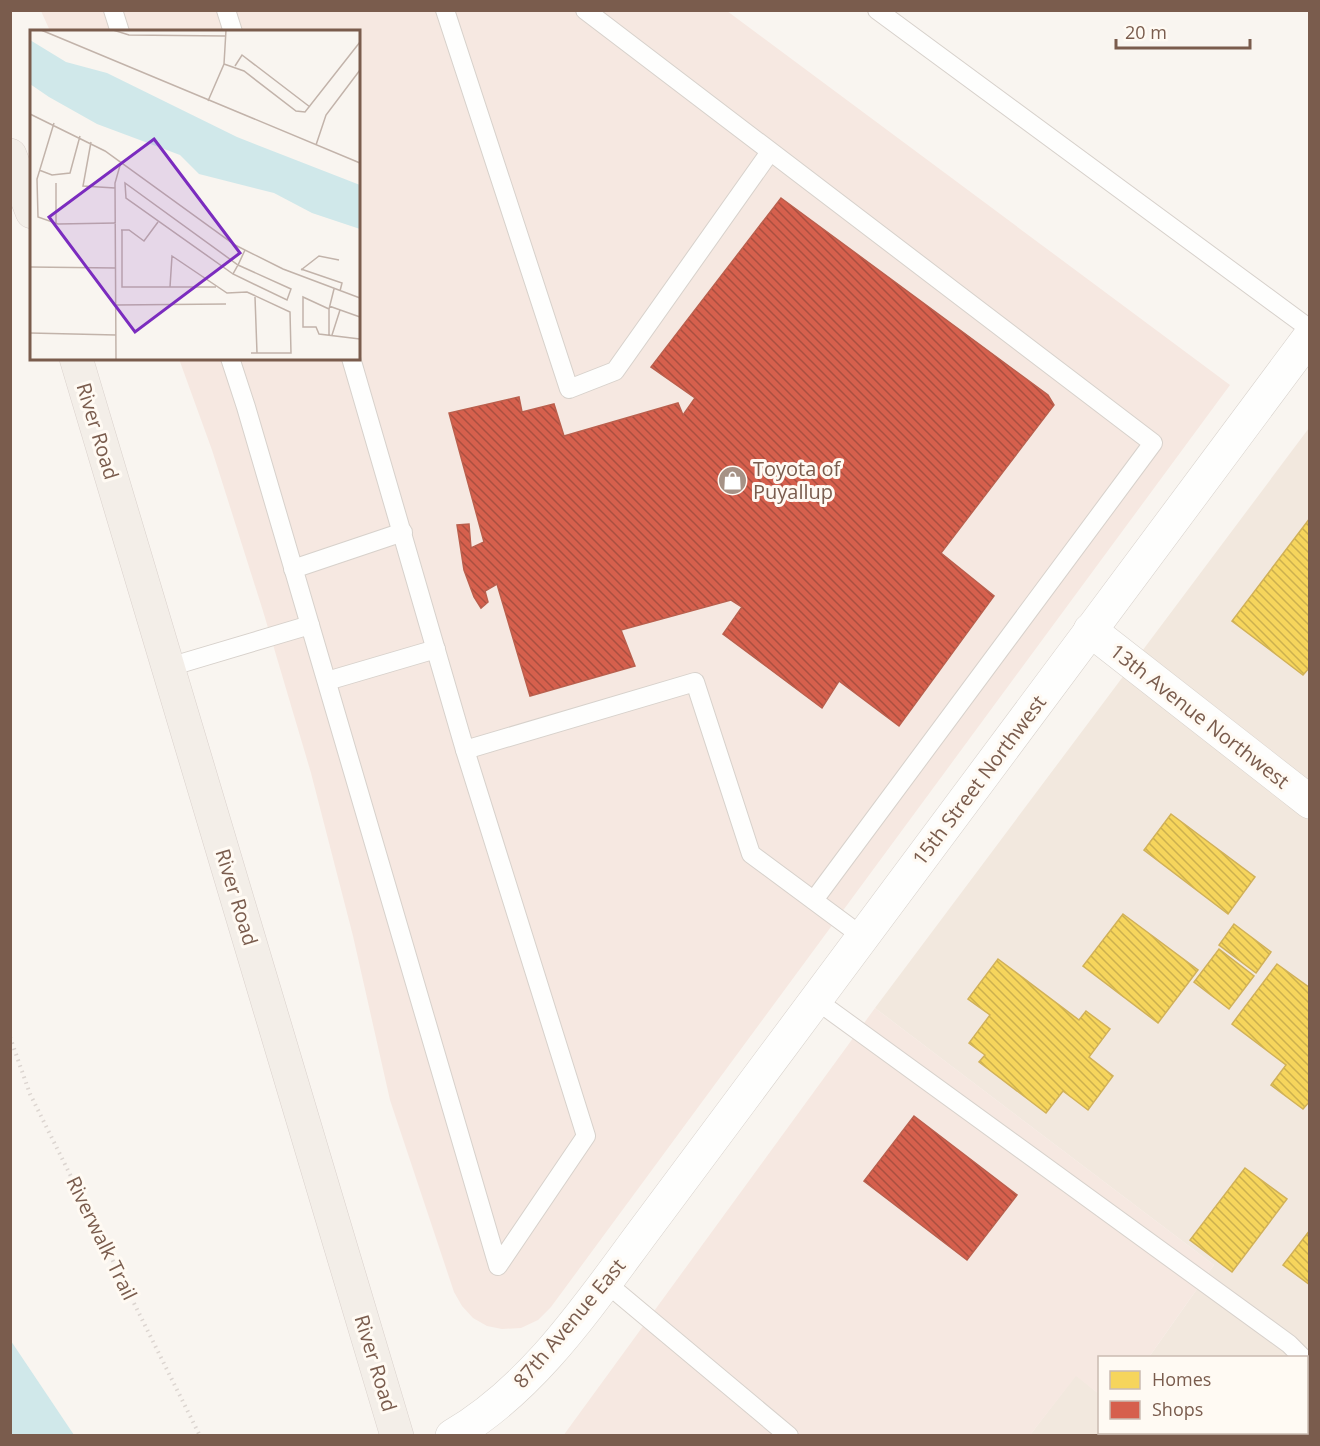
<svg xmlns="http://www.w3.org/2000/svg" width="1320" height="1446" font-family="'Open Sans',sans-serif">
  <style>
    .residential { fill: #f2e8de }
    .commercial { fill: #f6e8e1 }
    .water { fill: #d0e8ea }
    .homes { fill: url(#homes-back-hatch); stroke: #d1b158; stroke-width: 1.5 }
    .shops { fill: url(#shops-back-hatch); stroke: #ba5f4d; stroke-width: 1.5 }
    .lines { fill: none; stroke-linecap: round; stroke-linejoin: round }
    .lane-casing { stroke: #d7d1cb; stroke-width: 20 }
    .street-casing { stroke: #d7d1cb; stroke-width: 34 }
    .primary-casing { stroke: #dad1cc; stroke-width: 34 }
    .path { stroke: #dcd5d0; stroke-width: 4; stroke-dasharray: 1.5 4.5; stroke-linecap: butt }
    .lane { stroke: #fefefd; stroke-width: 18 }
    .street { stroke: #fefefd; stroke-width: 33 }
    .primary { stroke: #f3eee8; stroke-width: 33 }
    .labels { text-anchor: middle; dominant-baseline: central; stroke-width: 6; stroke-linejoin: round; paint-order: stroke }
    .street-label { font-size: 20px; fill: #7a5c4d; stroke: #fffaf3 }
    .poi-label { font-size: 20px; fill: #7a5c4d; stroke: #fffaf3; text-anchor: start }
    .inset-road { fill: none; stroke: #c2b3aa; stroke-width: 1.5 }
    .view { fill: #7b2cbf; fill-opacity: 0.15; stroke: #7b2cbf; stroke-width: 3 }
    .inset-edge { fill: none; stroke: #7a5c4d; stroke-width: 3 }
  </style>
  <defs>
    <pattern id="homes-back-hatch" width="6" height="6" patternUnits="userSpaceOnUse" patternTransform="scale(1.5)"><rect width="6" height="6" fill="#f6d55c"/><path d="M-1 5l2 2M0 0l6 6M5-1l2 2" fill="none" stroke="#ccb04e"/></pattern>
    <pattern id="shops-back-hatch" width="6" height="6" patternUnits="userSpaceOnUse" patternTransform="scale(1.5)"><rect width="6" height="6" fill="#d6604d"/><path d="M-1 5l2 2M0 0l6 6M5-1l2 2" fill="none" stroke="#aa4f40"/></pattern>
  </defs>
  <rect width="100%" height="100%" fill="#f9f5f0"/>
  <!-- residential -->
  <path class="residential" d="M1309 428V1435H1030L1076 1375 1099 1394 1100 1432H1306V1358L1149 1357 1214 1265 875 1008Z"/>
  <!-- commercial -->
  <g class="commercial">
    <path d="M41 11H727L1230 385 551 1307 538 1320 521 1328 502 1329 487 1326 473 1318 462 1306 454 1292 390 1100 353 936 311 773 263 611 212 450 179 359 358 358V32L50 31Z"/>
    <path d="M875 1008 1214 1265 1149 1357 1100 1358 1099 1394 1076 1376 1030 1435 563 1436Z"/>
  </g>
  <!-- water -->
  <path class="water" d="M11 1341 74 1435H11Z"/>
  <!-- homes -->
  <g class="homes">
    <path d="M1310 518V667L1303 675 1232 621Z"/>
    <path d="M1171 814 1255 877 1228 914 1144 850Z"/>
    <path d="M1123 914 1198 970 1158 1023 1083 966Z"/>
    <path d="M1234 924 1271 952 1256 973 1219 945Z"/>
    <path d="M1219 949 1254 976 1229 1009 1194 982Z"/>
    <path d="M998 959 1079 1020 1086 1011 1110 1029 1089 1057 1113 1076 1088 1110 1063 1091 1046 1113 979 1062 985 1055 969 1043 990 1015 968 999Z"/>
    <path d="M1277 964 1310 988V1101L1303 1109 1271 1085 1286 1065 1232 1024Z"/>
    <path d="M1245 1168 1287 1199 1232 1272 1190 1240Z"/>
    <path d="M1310 1230V1285L1283 1265Z"/>
  </g>
  <!-- shops -->
  <g class="shops">
    <path d="M781 198 1048 395 1054 405 941 553 994 596 899 726 839 681 822 708 723 634 742 607 731 600 621 630 635 666 530 696 497 584 485 591 488 602 481 608 474 597 464 570 457 525 469 524 471 548 484 542 449 413 519 397 522 412 554 404 564 436 678 403 683 415 695 398 651 367Z"/>
    <path d="M914 1116 1017 1195 967 1260 864 1181Z"/>
  </g>
  <g class="lines">
    <defs>
      <g id="lane">
        <path d="M113 10 120 32"/>
        <path d="M226 10 233 32"/>
        <path d="M445 10 569 389 615 371 770 152"/>
        <path d="M585 10 1153 443 814 900"/>
        <path d="M877 10 1310 329"/>
        <path d="M230 358 246 407 498 1266 586 1136 465 750 351 358"/>
        <path d="M293 569 403 532"/>
        <path d="M169 667 310 625"/>
        <path d="M327 681 436 649"/>
        <path d="M465 750 695 682 751 854 863 937"/>
        <path d="M816 1000 1289 1344 1303 1358"/>
        <path d="M605 1282 789 1436"/>
        <path d="M1242 1436 1245 1432"/>
      </g>
      <g id="street">
        <path d="M1090 630 1310 802"/>
        <path d="M452 1436C536 1387 592 1300 649 1224L1310 336"/>
      </g>
      <g id="primary">
        <path d="M10 155 32 212"/>
        <path d="M76 358 397 1436"/>
      </g>
    </defs>
    <!-- lane casing -->
    <use href="#lane" class="lane-casing"/>
    <!-- street casing -->
    <use href="#street" class="street-casing"/>
    <!-- primary casing -->
    <use href="#primary" class="primary-casing"/>
    <!-- path -->
    <path class="path" d="M10 1037 30 1094 200 1436"/>
    <!-- lane -->
    <use href="#lane" class="lane"/>
    <!-- street -->
    <use href="#street" class="street"/>
    <!-- primary -->
    <use href="#primary" class="primary"/>
  </g>
  <!-- icons -->
  <defs>
    <symbol id="shop-disc" viewBox="-11 -11 22 22"><circle r="9.5" fill="#a69286" stroke="#fffaf3"/><path d="M-5-2.5h2.3a2.7 3.5 0 0 1 5.4 0H5L5.5 6h-11ZM-1.5-2.5h3a1.5 2.3 0 0 0-3 0Z" fill="#fff"/></symbol>
  </defs>
  <g fill-rule="evenodd">
    <use href="#shop-disc" x="716" y="464" width="33" height="33"/>
  </g>
  <g class="labels">
    <!-- street labels -->
    <g class="street-label">
      <text transform="translate(98 431) rotate(73)">River Road</text>
      <text transform="translate(1200 716) rotate(38)">13th Avenue Northwest</text>
      <text transform="translate(979 780) rotate(-53)">15th Street Northwest</text>
      <text transform="translate(237 897) rotate(73)">River Road</text>
      <text transform="translate(102 1238) rotate(64)">Riverwalk Trail</text>
      <text transform="translate(569 1323) rotate(-50)">87th Avenue East</text>
      <text transform="translate(376 1363) rotate(73)">River Road</text>
    </g>
    <!-- poi labels -->
    <g class="poi-label">
      <text x="753" y="468">Toyota of<tspan x="753" dy="23">Puyallup</tspan></text>
    </g>
  </g>
  <!-- overview -->
  <g transform="translate(30 30)">
    <rect width="330" height="330" fill="#f9f5f0"/>
    <path d="M0 10 36 32 77 43 207 107 330 155V199L282 183 244 163 169 144 150 125 67 94 19 67 0 54Z" fill="#d0e8ea"/>
    <path class="inset-road" d="M11 0 330 133M83 0 99 5 196 6M194 34 214 41 266 81 275 82 330 12M205 36 212 25 280 77M178 71 194 34 196 0M0 84 75 121 205 215 253 239 330 268M24 93 7 149 8 187 28 194 86 193M0 99V121M61 112 53 156 85 158M286 115 296 85 330 40M9 140 22 145 40 143 50 106M26 194V153M91 200H99L114 211 128 192M92 200V257H186M208 235 261 259 257 270 203 244ZM0 237 86 238M271 239 312 253 310 261M271 240 289 226 309 230M203 244 96 168 95 153 208 235 215 220M140 257 142 226 197 263 217 262 260 282 261 323H221M225 267 227 323M86 275 196 274M299 276 330 287M299 279 273 267V297H286L289 304 330 309M0 303 86 305M299 305V279L304 259M302 305 310 280M86 330 85 153 91 132"/>
    <path class="view" d="M124 109 210 223 105 302 19 187Z"/>
    <rect width="330" height="330" class="inset-edge"/>
  </g>
  <!-- border -->
  <rect width="1320" height="1446" fill="none" stroke="#7a5c4d" stroke-width="24"/>
  <!-- legend -->
  <rect x="1098" y="1356" width="210" height="78" fill="#fffaf3" stroke="#cabbb1" stroke-width="1.5"/>
  <rect x="1110" y="1371" width="30" height="18" fill="#f6d55c" stroke="#cabbb1" stroke-width="1.5"/>
  <text x="1152" y="1386" font-size="18" fill="#7a5c4d">Homes</text>
  <rect x="1110" y="1401" width="30" height="18" fill="#d6604d" stroke="#cabbb1" stroke-width="1.5"/>
  <text x="1152" y="1416" font-size="18" fill="#7a5c4d">Shops</text>
  <!-- scale -->
  <path d="M1116 39v9h134v-9" fill="none" stroke="#7a5c4d" stroke-width="3"/>
  <text x="1125" y="39" font-size="18" fill="#7a5c4d" stroke="#fffaf3" stroke-width="4.5" paint-order="stroke">20 m</text>
</svg>
